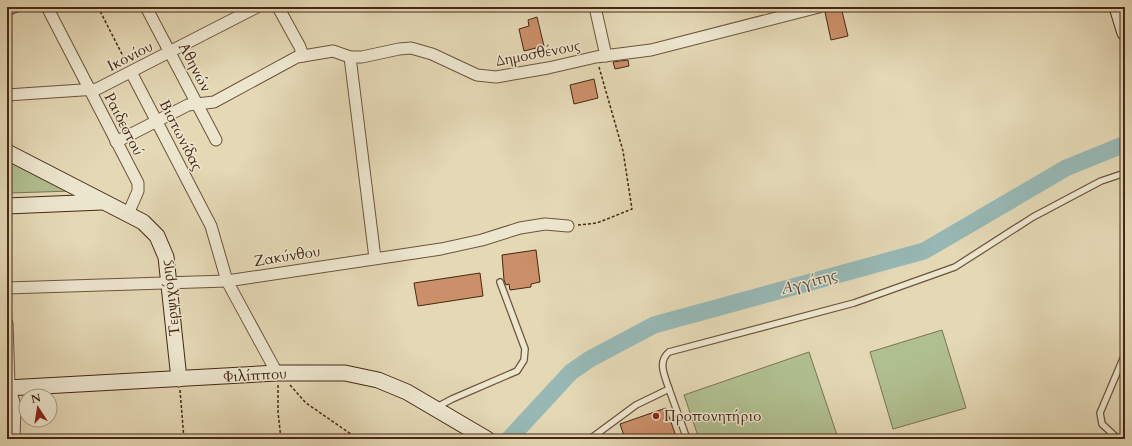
<svg xmlns="http://www.w3.org/2000/svg" width="1132" height="446" font-family="Cardo,serif">
  <style>
    .green { fill: #b0bf90; stroke: #7c7352 }
    .lines { fill: none; stroke-linecap: round; stroke-linejoin: round }
    .river { stroke: #97b8b5; stroke-width: 17 }
    .building { fill: #cb8f69; stroke: #472715 }
    .lane-casing { stroke: #6e533d; stroke-width: 8 }
    .street-casing { stroke: #6e533d; stroke-width: 13 }
    .secondary-casing { stroke: #472715; stroke-width: 17 }
    .path { stroke: #472715; stroke-width: 1.5; stroke-dasharray: 3 2; stroke-linecap: butt }
    .lane { stroke: #ede6cf; stroke-width: 5.5 }
    .street { stroke: #ede6cf; stroke-width: 11 }
    .secondary { stroke: #ede6cf; stroke-width: 15 }
    .poi-dot { fill: #8f2418; stroke: #ede6cf; stroke-width: 1.5 }
    .labels { text-anchor: middle; dominant-baseline: central; stroke-width: 3; stroke-linejoin: round; paint-order: stroke }
    .street-label { font-size: 15px; fill: #472715; stroke: #ede6cf }
    .poi-label { font-size: 15px; fill: #472715; stroke: #ede6cf; text-anchor: start }
    .water-label { font-size: 16px; font-style: italic; fill: #5b4b3d; stroke: #ede6cf }
  </style>
  <rect width="100%" height="100%" fill="#e4d8b5"/>
  <filter id="stains"><feTurbulence type="fractalNoise" baseFrequency=".005" numOctaves="4"/><feColorMatrix values="0 0 0 0 .2 0 0 0 0 .09 0 0 0 0 .02 0 0 0 .5 -.17"/></filter>
  <radialGradient id="worn" r=".72"><stop offset=".6" stop-color="#630" stop-opacity="0"/><stop offset="1" stop-color="#630" stop-opacity=".3"/></radialGradient>
  <!-- green -->
  <g class="green">
    <path d="M9 156 72 191 10 193Z"/>
    <path d="M942 330 966 408 893 429 870 352Z"/>
    <path d="M809 352 838 438 699 439 684 395Z"/>
  </g>
  <g class="lines">
    <!-- river -->
    <path class="river" d="M509 439 571 372 590 359 654 325 924 251 1066 168 1125 144"/>
  </g>
  <!-- building -->
  <g class="building">
    <path d="M841 7 848 36 831 40 825 12Z"/>
    <path d="M537 17 544 46 524 51 519 29 529 26 528 20Z"/>
    <path d="M628 60 629 66 615 69 613 62Z"/>
    <path d="M594 79 598 98 574 104 570 85Z"/>
    <path d="M536 250 540 282 531 284V287L510 290 509 284 506 285 504 280 502 255Z"/>
    <path d="M480 273 483 296 418 306 414 283Z"/>
    <path d="M666 408 677 439H625L620 424Z"/>
  </g>
  <g class="lines">
    <defs>
      <g id="lane">
        <path d="M669 389 687 439"/>
        <path d="M437 407 452 399 517 371 524 360 525 349 500 282"/>
        <path d="M590 439 636 405 669 389C665 376 657 362 669 352L854 303 955 267 1033 217 1101 181 1125 173"/>
        <path d="M1118 439 1102 424 1100 413 1125 354"/>
      </g>
      <g id="street">
        <path d="M47 7 138 183V191L128 214"/>
        <path d="M146 7 216 140"/>
        <path d="M278 7 300 47 303 56"/>
        <path d="M595 7 606 56"/>
        <path d="M7 10 14 7"/>
        <path d="M350 57 375 258"/>
        <path d="M131 72 211 226 227 281 277 373"/>
        <path d="M7 95 97 89 257 7"/>
        <path d="M116 142 188 105 214 102 297 57 333 51 350 57H362L399 49 411 48 432 54 477 75 496 77 548 68 596 57 651 50 819 7"/>
        <path d="M7 288 227 281 441 249 482 240 520 228 545 224 568 226"/>
        <path d="M7 323 9 385 15 406 14 439"/>
      </g>
      <g id="secondary">
        <path d="M1117 7 1125 33"/>
        <path d="M7 152 143 222 157 236 166 257 179 379"/>
        <path d="M7 206 102 202"/>
        <path d="M7 388 277 373H345L378 380 407 392 487 439"/>
      </g>
    </defs>
    <!-- lane casing -->
    <use href="#lane" class="lane-casing"/>
    <!-- street casing -->
    <use href="#street" class="street-casing"/>
    <!-- secondary casing -->
    <use href="#secondary" class="secondary-casing"/>
    <!-- path -->
    <g class="path">
      <path d="M98 7 126 62"/>
      <path d="M578 225 597 223 632 209 623 151 599 67"/>
      <path d="M278 385V412L281 439"/>
      <path d="M290 385 306 403 358 439"/>
      <path d="M180 390 184 439"/>
    </g>
    <!-- lane -->
    <use href="#lane" class="lane"/>
    <!-- street -->
    <use href="#street" class="street"/>
    <!-- secondary -->
    <use href="#secondary" class="secondary"/>
  </g>
  <!-- markers -->
  <circle class="poi-dot" cx="656" cy="416" r="4"/>
  <g class="labels">
    <!-- street labels -->
    <g class="street-label">
      <text transform="translate(538 53) rotate(-11)">Δημοσθένους</text>
      <text transform="translate(130 56) rotate(-27)">Ικονίου</text>
      <text transform="translate(195 67) rotate(62)">Αθηνών</text>
      <text transform="translate(124 124) rotate(63)">Ραιδεστού</text>
      <text transform="translate(181 135) rotate(63)">Βιστωνίδας</text>
      <text transform="translate(287 256) rotate(-9)">Ζακύνθου</text>
      <text transform="translate(170 298) rotate(-97)">Τερψιχόρης</text>
      <text transform="translate(255 375) rotate(-3)">Φιλίππου</text>
    </g>
    <!-- poi labels -->
    <g class="poi-label">
      <text x="664" y="416">Προπονητήριο</text>
    </g>
    <!-- water labels -->
    <g class="water-label">
      <text transform="translate(809 282) rotate(-15)">Αγγίτης</text>
    </g>
  </g>
  <!-- margin -->
  <rect width="1132" height="446" fill="none" stroke="#e4d8b5" stroke-width="24"/>
  <rect x="8" y="8" width="1116" height="430" fill="none" stroke="#472715" stroke-width="2"/>
  <rect x="12" y="12" width="1108" height="422" fill="none" stroke="#472715"/>
  <!-- north arrow -->
  <g transform="translate(38 408) rotate(348)"><circle r="19" fill="#ede6cf" stroke="#ab9a85"/>
  <path d="M0-3L7 15L0 10L-7 15Z" fill="#8f2418"/>
  <text y="-6" font-size="11" font-weight="bold" text-anchor="middle" fill="#472715">N</text>
  </g>
  <rect width="100%" height="100%" filter="url(#stains)"/>
  <rect width="100%" height="100%" fill="url(#worn)"/>
</svg>
